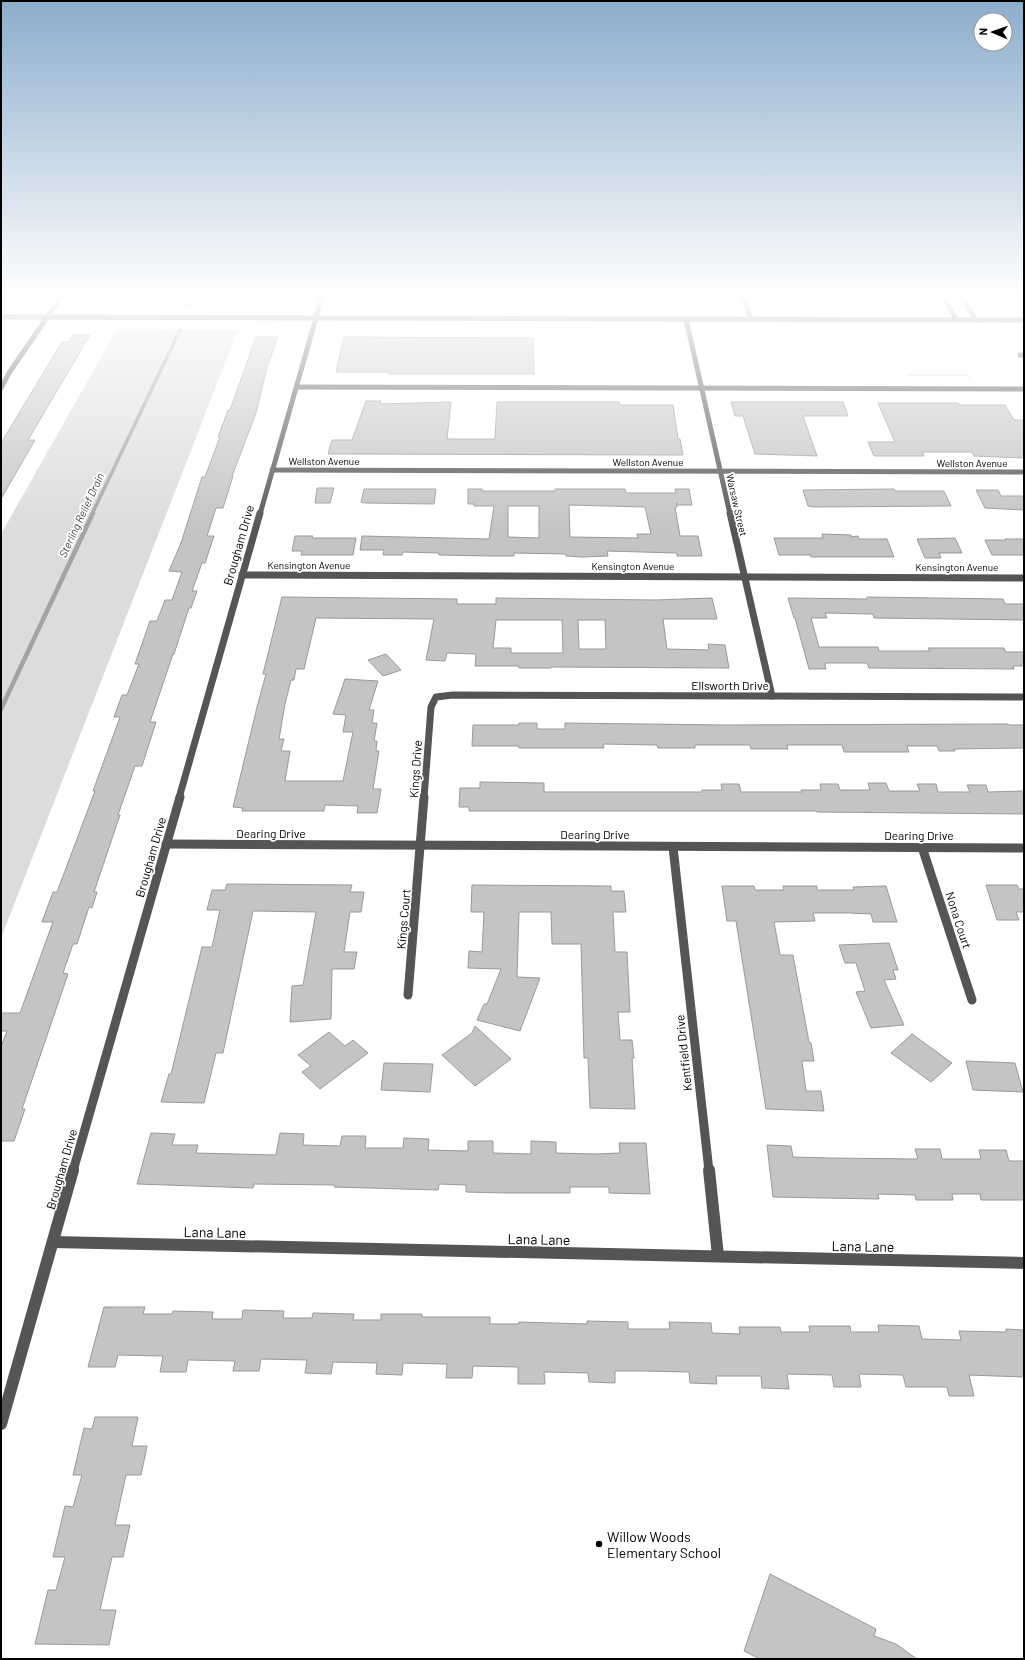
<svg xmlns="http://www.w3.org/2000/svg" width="1025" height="1660" font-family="Barlow,sans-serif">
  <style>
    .green { fill: #dcdcdc }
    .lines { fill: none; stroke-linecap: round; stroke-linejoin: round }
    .stream-far1 { stroke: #a3a3a3; stroke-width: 3.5 }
    .stream { stroke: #a3a3a3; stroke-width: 4.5 }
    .building { fill: #c4c4c4; stroke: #999; fill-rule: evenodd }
    .path { stroke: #777; stroke-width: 1.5; stroke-dasharray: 0.5 1.5; stroke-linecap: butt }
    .service { stroke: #555; stroke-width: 5 }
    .minor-far3 { stroke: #555; stroke-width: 5 }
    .minor-far2 { stroke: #555; stroke-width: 7 }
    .minor-far1 { stroke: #555; stroke-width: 9 }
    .minor { stroke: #555; stroke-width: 12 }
    .tertiary { stroke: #555; stroke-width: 5 }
    .poi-dot { fill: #000; stroke: #fff; stroke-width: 1.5 }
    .labels { text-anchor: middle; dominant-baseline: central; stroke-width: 3.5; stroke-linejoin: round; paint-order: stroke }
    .far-street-label { font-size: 10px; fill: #000; stroke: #fff }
    .far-water-label { font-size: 11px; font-style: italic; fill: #444; stroke: #fff }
    .street-label { font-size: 12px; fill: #000; stroke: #fff }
    .near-street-label { font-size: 14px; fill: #000; stroke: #fff }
    .near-poi-label { font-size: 14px; fill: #000; stroke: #fff; text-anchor: start }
  </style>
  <rect width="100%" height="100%" fill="#fff"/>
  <!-- green -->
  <g class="green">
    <path d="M133 297H249L246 306H128Z"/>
    <path d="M117 329 238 330 1 938V534Z"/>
  </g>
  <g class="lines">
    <!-- stream-far1 -->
    <g class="stream-far1">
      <path d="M191 306 194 297"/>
      <path d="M92 514 180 330"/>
    </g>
    <!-- stream -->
    <path class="stream" d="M1 709 93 513"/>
  </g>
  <!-- building -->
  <g class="building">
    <path d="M73 335H90L28 440H35L1 499V443L62 342H69Z"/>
    <path d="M256 337H278L267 367 256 413 232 476H233L223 508H216L207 536H214L205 563H202L192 591H197L191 608H189L174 654H173L150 722H156L142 766H135L118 815H120L94 892H97L92 908 89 907 77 944H73L63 973 68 974 22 1109H25L14 1141H1V1047L7 1031H1V1013H20L53 922H42L53 892H57L95 791H93L120 717H114L122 695H127L139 664H135L150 621H157L165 600H172L182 572 169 571 181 543 202 477H205L220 437H218L228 410H230Z"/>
    <path d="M344 337 533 338 534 374H389V372H336Z"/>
    <path d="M366 401H381L380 404 451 402 447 439H495L497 402H619L620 405H673L678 439H680L683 455 328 454 332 440H352Z"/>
    <path d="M731 402H843L848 416H803L817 456 755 454 743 416H735Z"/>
    <path d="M878 403H958L960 405H1005L1014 420H1024V458L974 456 972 452H922L924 456H874L868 442H895Z"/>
    <path d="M317 488H334L330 503H315Z"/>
    <path d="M364 489H436L434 504 365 503 361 502Z"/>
    <path d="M468 489H482V491H555V489H625L626 493H676L675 489H689L692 505H677V503V507H675L680 536H698L702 556H677V553L607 551 608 556 582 557 566 556V554L514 553V556H491L439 555V553L403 552 402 555H383L384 550H360L362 536 489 539 494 506H474V504H468ZM569 505 645 507 651 534H637L638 538 570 537ZM508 506H539V538L508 537Z"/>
    <path d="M894 489 895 491H944L951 506 813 507 808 506 803 490Z"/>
    <path d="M976 490H998L1001 496H1024V510L985 508Z"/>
    <path d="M822 534 851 535V537L858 536 859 539H887L894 557H811V555H779L774 538H823Z"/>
    <path d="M295 536H313L312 538H356L353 555H301L302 551H292Z"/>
    <path d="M955 538 962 553H939L941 558H925L917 539Z"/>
    <path d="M1005 539H1024V555H992L985 540H1006Z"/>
    <path d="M282 597 457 599V604H496V598L655 600 712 598 717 619H663L667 649 709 650 708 644 725 645 729 668 551 667V668H519V666H475L476 654 447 653 445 661 426 660 434 619 316 618 304 669H296L294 680H291L285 704 279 739H284L281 751H290L285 781H343L353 732H343L346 715 333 714 345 679 378 681 369 710H374L372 723H377L374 741H377L376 751H379L373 789H381L377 813H357L358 806 325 805 324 811H242L243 808 233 807 257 707 266 674H263ZM496 620H562L563 653H511V648H493ZM578 620H605L606 649H579Z"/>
    <path d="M867 597 1003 599 1005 604H1024V620L874 618 873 614 825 613 827 618H811L819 647H878L879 651H930L928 648H1004L1006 652H1024V666H1013L1014 669 869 668 867 663H825L826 669H809L795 618H794L788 598 867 599Z"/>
    <path d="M386 654 401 670 383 676 368 660Z"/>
    <path d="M519 723H537V729H565V723L725 725 1008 724 1009 725H1024V748L954 749 955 751H939L937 746H907L909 752H844L842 745H787L788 749H751L750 745H695V748H658L657 745 603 744 604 748H519V746H472L473 725H519Z"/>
    <path d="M480 782 544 783V792H702V790H722L721 784H739L741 792H802L801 790H821L820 784H838L840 790H870L868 783H886L889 791H920L917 784H936L938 792H970L967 785H986L988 792 1024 791V814L817 812 816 811H469V807H459L460 788H480Z"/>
    <path d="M227 884 352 885 350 892H364L361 912H350L344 952H357L354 969H332L331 1019 290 1022 292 986 303 985 316 912 253 911 223 1053H216L204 1103 161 1102 169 1074H171L202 947H212L220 910H207L212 890H225Z"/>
    <path d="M472 885 611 886V891H624L626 912H613L615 952H627L630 1012H618L620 1040H632L634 1058H632L635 1109 590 1108 588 1058H584L581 944H552L551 912H519L517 977 540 978 520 1031 477 1020 484 1004H487L501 969 468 968 469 951 482 952 484 912H471Z"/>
    <path d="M986 885H1017L1019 889H1024V912H1016L1019 920H997Z"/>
    <path d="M722 886H754L755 890H784L783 886H817V890H854L853 887 886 886 897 922H873L871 914 849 913H813L815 921 774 922 780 955H793L809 1042 811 1043 814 1061H802L806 1091H821L824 1111 766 1109 736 921H727Z"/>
    <path d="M889 943 898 970H893L896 979 884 980 904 1025 871 1028 856 992 865 991 856 963H845L839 945Z"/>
    <path d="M475 1026 511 1059 475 1086 442 1055 472 1033Z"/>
    <path d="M329 1032 345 1046 353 1040 368 1053 320 1089 302 1072 311 1066 298 1055Z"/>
    <path d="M912 1034 952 1063 931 1082 891 1053Z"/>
    <path d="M966 1061 1015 1063 1023 1092 973 1090Z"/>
    <path d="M384 1063 433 1064 430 1092 381 1090Z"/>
    <path d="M151 1133 175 1134 172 1145H198L196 1153 276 1155 280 1133 304 1134 303 1145 340 1146 342 1136H366L365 1148H403L404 1138 429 1139 428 1150 468 1151V1141H493V1153L531 1154V1141L556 1142V1153L595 1154 620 1153 619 1143H646L650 1194 609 1193V1187H570V1193H505L466 1192V1185L439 1184 438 1190 334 1187 335 1185 254 1184 253 1188 137 1184Z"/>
    <path d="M767 1145 791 1146 793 1157 830 1158 918 1159 915 1149H940L942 1159H981L979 1150H1006L1009 1161H1024V1200H981L980 1194H952L953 1200H916L915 1195 878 1194 879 1199 773 1197Z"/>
    <path d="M104 1307H145L143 1314H172L173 1311 213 1312 212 1319H242L243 1310 284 1311 283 1318H312L313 1313 354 1314 353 1320H381V1314H422V1317H490V1324H519V1322L587 1324V1321L628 1322V1329H670L669 1322 711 1323 712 1333 740 1334 739 1327H780L781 1332H810L809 1326H850L851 1332H879L878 1325 919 1326 922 1339 961 1340 959 1331 1006 1332V1329L1024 1330V1377L969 1375 974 1396H949L947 1387H906L903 1375 859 1374 861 1387H834L832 1375 787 1374 789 1389 762 1388 761 1376H716L717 1384 690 1383 689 1372 644 1371H615V1383L589 1382 588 1373 544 1372 545 1384H518V1367L473 1366 472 1378H446L447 1364 403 1363 402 1375 376 1374 377 1363 333 1362 331 1374 305 1373 307 1360 261 1359 259 1371H233L235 1361 188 1360 186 1372H160L163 1356 118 1355 115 1367H88Z"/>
    <path d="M95 1417H138L132 1446H147L141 1475H126L115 1525H130L123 1557H112L100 1610H116L109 1645 35 1644 48 1590H56L65 1557H53L65 1506 73 1507 82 1475H73L84 1428 92 1429Z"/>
    <path d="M770 1574 876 1629 874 1636 896 1644 917 1659H760L744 1651Z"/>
  </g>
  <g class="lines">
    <!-- path -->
    <path class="path" d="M908 375H967L969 378"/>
    <!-- service -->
    <g class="service">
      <path d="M829 297 830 299"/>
      <path d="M950 297 944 299 956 319"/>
      <path d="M954 297 963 299 976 320"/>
      <path d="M1020 355H1024"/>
    </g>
    <!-- minor-far3 -->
    <g class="minor-far3">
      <path d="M743 297 751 319"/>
      <path d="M686 319 730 514"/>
      <path d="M297 387 1024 389"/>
      <path d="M1 388 9 373 61 297"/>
      <path d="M272 470 1024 472"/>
      <path d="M260 514 322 297"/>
    </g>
    <!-- minor-far2 -->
    <g class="minor-far2">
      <path d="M730 513 772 696"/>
      <path d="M242 575 1024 578"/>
      <path d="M179 798 260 513"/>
      <path d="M424 798 431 707 436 697 453 695 1024 697"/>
    </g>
    <!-- minor-far1 -->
    <g class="minor-far1">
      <path d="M166 844 1024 848"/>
      <path d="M673 847 709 1171"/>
      <path d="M922 847 972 1000"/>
      <path d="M408 995 424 797"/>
      <path d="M73 1171 180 797"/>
    </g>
    <!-- minor -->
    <g class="minor">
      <path d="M709 1170 718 1256"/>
      <path d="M53 1242 1024 1263"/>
      <path d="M1 1424 73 1170"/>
    </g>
    <!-- tertiary -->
    <path class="tertiary" d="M1 317 1024 320"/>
  </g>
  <!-- sky -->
  <linearGradient id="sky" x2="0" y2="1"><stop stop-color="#8cadcc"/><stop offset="0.56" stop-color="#fff"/><stop offset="1" stop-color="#fff" stop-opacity="0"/></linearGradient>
  <rect width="1025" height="530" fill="url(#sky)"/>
  <!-- markers -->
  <circle class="poi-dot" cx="599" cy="1544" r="4"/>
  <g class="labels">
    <!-- far-street labels -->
    <g class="far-street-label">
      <text x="324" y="461">Wellston Avenue</text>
      <text x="648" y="462">Wellston Avenue</text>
      <text x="972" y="463">Wellston Avenue</text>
      <text transform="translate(737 505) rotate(77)">Warsaw Street</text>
      <text x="309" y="565">Kensington Avenue</text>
      <text x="633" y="566">Kensington Avenue</text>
      <text x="957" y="567">Kensington Avenue</text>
    </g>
    <!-- far-water labels -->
    <g class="far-water-label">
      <text transform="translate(81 515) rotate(-65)">Sterling Relief Drain</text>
    </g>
    <!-- street labels -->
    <g class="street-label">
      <text transform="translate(238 545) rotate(-74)">Brougham Drive</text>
      <text x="730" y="685">Ellsworth Drive</text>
      <text transform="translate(415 769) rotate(-86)">Kings Drive</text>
      <text x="271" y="833">Dearing Drive</text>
      <text x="595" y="834">Dearing Drive</text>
      <text x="919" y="835">Dearing Drive</text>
      <text transform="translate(150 857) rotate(-74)">Brougham Drive</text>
      <text transform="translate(403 919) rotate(-85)">Kings Court</text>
      <text transform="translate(959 920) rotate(72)">Nona Court</text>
      <text transform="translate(683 1053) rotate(-96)">Kentfield Drive</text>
      <text transform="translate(61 1169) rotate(-74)">Brougham Drive</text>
    </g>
    <!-- near-street labels -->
    <g class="near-street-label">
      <text transform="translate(215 1232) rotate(1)">Lana Lane</text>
      <text transform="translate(539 1239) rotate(1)">Lana Lane</text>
      <text transform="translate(863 1246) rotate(1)">Lana Lane</text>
    </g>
    <!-- near-poi labels -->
    <g class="near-poi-label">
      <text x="607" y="1536">Willow Woods<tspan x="607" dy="16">Elementary School</tspan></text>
    </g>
  </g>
  <!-- border -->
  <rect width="1025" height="1660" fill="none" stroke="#000000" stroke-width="4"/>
  <!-- north arrow -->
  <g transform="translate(993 32) rotate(272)"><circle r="19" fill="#ffffff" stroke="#999999"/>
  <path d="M0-3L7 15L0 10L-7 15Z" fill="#000000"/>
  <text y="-6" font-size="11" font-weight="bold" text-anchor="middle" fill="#000000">N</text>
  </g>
</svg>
